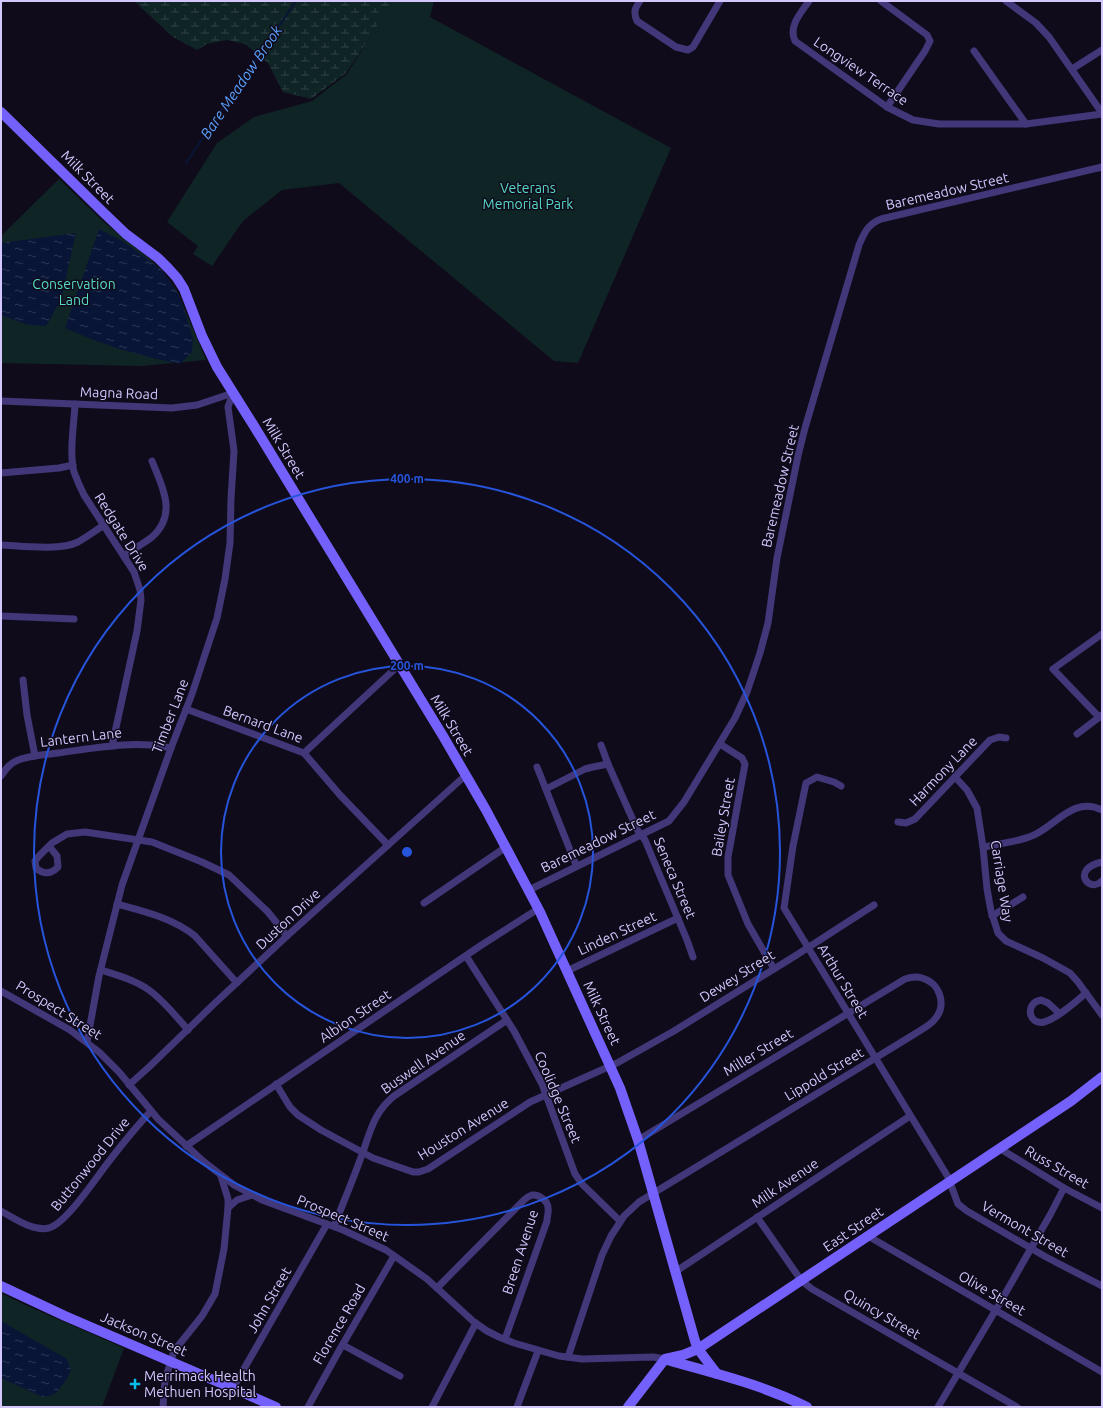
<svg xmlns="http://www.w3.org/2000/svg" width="1103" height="1408" font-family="Ubuntu,sans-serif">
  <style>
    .wetland { fill: url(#wetland-marsh) }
    .park { fill: #0f2425 }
    .water { fill: url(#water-ripples) }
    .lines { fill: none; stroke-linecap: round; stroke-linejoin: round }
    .stream { stroke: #091536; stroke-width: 2 }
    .street { stroke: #413779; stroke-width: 7 }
    .secondary { stroke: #7461fb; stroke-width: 10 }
    .ring { fill: none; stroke: #2654da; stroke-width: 2 }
    .poi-dot { fill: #06bdeb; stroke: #100b1b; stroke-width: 1.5 }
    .labels { text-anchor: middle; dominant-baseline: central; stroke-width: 3; stroke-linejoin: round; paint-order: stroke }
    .street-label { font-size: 14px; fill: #d3c7fe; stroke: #100b1b }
    .park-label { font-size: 14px; fill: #57dac7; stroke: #100b1b }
    .poi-label { font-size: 14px; fill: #d3c7fe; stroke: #100b1b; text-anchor: start }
    .water-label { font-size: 15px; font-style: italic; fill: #589ffb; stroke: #100b1b }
    .centre { fill: #2654da; stroke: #100b1b; stroke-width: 2 }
    .ring-label { font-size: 12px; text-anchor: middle; font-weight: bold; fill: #2654da; stroke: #100b1b; stroke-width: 3; stroke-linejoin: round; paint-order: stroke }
  </style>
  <defs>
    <pattern id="wetland-marsh" width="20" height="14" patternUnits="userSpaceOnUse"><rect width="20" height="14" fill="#0f2425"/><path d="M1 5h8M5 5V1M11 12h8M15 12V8" fill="none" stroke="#314246"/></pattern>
    <pattern id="water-ripples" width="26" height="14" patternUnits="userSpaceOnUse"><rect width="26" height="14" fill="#091536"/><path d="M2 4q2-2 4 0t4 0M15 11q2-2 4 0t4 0" fill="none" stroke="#2c3654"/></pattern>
  </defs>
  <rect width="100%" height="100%" fill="#100b1b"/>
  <!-- wetland -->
  <path class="wetland" d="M134 1H395L346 73 311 99 283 92 268 63 245 44 227 40 207 44 197 50 173 37Z"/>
  <!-- park -->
  <g class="park">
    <path d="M393 1H434L430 17 671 148 578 363 554 361 339 183 282 190 243 221 212 266 193 254 198 246 167 222 217 143 254 117 312 101 347 74Z"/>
    <path d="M59 179 105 223 151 260 162 271 177 291 206 360 141 366 1 363V236Z"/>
    <path d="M1 1293 23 1304 124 1348 102 1407H1Z"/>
  </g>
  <!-- water -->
  <g class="water">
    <path d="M99 229 124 242 162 270 180 297 193 338 192 352 180 364C140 356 102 345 65 328Z"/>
    <path d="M76 233 61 300 46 326 28 325 1 315V243Z"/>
    <path d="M1 1321 67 1359 71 1369 67 1379 57 1392 52 1395 43 1397 1 1378Z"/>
  </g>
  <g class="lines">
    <!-- stream -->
    <path class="stream" d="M186 163 296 1"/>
    <!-- street -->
    <g class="street">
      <path d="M640 1C635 8 633 12 637 21L676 47 688 50 693 47 720 1"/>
      <path d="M809 1C801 13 788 26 795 41L887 107 913 120 939 124H1026L1102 114"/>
      <path d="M881 1 927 35 930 41 925 51 887 107"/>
      <path d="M1006 1 1036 23 1049 37 1102 113"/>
      <path d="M974 51 1026 124"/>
      <path d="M1072 69 1102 50"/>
      <path d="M1 401 172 408 197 405 233 393"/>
      <path d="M75 404C74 425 69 452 74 472 77 480 80 487 84 495L134 572 140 590 141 600 137 631 112 746"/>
      <path d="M1 473 59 468 73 465"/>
      <path d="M1 545C22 546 60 551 78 542 87 537 95 531 104 525"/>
      <path d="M124 556C133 549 143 544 152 537 178 514 162 486 152 461"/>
      <path d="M1 616 74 619"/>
      <path d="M23 680 27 715 35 756"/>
      <path d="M186 709 304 753 340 795 388 845"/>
      <path d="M1099 717 1053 669 1102 634"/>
      <path d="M1077 734 1102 715"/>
      <path d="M720 744 742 758 745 764 728 857V875L748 924 774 969"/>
      <path d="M601 745 608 764 628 809 638 831 645 840 650 852 687 940 693 957"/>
      <path d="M304 753 318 740 399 665"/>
      <path d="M537 767 576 865"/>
      <path d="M1 776C5 770 9 764 16 761 29 755 44 755 58 753 96 748 133 740 171 748"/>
      <path d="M955 777 967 790 977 808 983 847 987 889 991 911 998 933 1006 941 1043 958 1070 973 1078 982 1102 1015"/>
      <path d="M841 786 834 782 817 777 806 783 793 846 784 908 948 1177 958 1204 967 1211 1046 1257 1102 1286"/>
      <path d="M546 789 585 769 593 767 608 764"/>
      <path d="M898 822 906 823 915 819 990 740 999 737 1006 738"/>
      <path d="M49 846 57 856 58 867C51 874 44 875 36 868L35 861 39 856 52 843 67 834 85 832 152 842 202 862 229 875 268 912 287 936"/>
      <path d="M983 847C1000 844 1018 842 1034 835 1056 825 1074 796 1102 810"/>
      <path d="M1102 862C1070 869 1089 894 1102 881"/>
      <path d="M529 890 669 821 684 802 735 718 747 692 760 653 768 623 777 558 798 456 805 428 859 245C864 233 868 224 881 219L1102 167"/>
      <path d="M424 903 506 847"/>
      <path d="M117 904C143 911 173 918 195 936L237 983"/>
      <path d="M992 916 1023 897"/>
      <path d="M466 956 514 1031 542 1084 575 1174 582 1184 620 1221"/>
      <path d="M101 970C117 975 135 980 149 990 164 1001 176 1016 188 1030"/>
      <path d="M567 971 678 918"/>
      <path d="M1 991 70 1030 99 1052 119 1072 158 1119 203 1161 234 1185 262 1200 343 1230 386 1250 427 1279 474 1322 487 1331 499 1337 514 1343 559 1356 582 1359 653 1357 665 1359"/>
      <path d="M1059 1013 1048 1003 1041 1000C1024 1003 1029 1026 1044 1022 1058 1018 1075 1002 1086 993"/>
      <path d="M87 1042 99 976 122 885 171 748 192 694 217 618 225 579 230 543 231 498 234 451 228 407 233 393"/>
      <path d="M276 1084 290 1107 298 1115 321 1130 373 1158 413 1172H419L428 1169 530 1102 617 1063 674 1031 795 956 874 905"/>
      <path d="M129 1085 149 1067 215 1003 287 936 466 775"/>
      <path d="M186 1146 480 946 538 909"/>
      <path d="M999 1148 1064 1188 1102 1208"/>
      <path d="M221 1176 228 1199V1208"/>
      <path d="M1 1211C14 1218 33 1232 49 1228 67 1223 97 1176 110 1160 123 1143 136 1127 151 1111"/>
      <path d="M757 1217 796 1273 802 1281 812 1289 1017 1407"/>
      <path d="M334 1226C343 1204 352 1182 360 1160 370 1134 372 1114 394 1096L507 1020"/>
      <path d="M868 1236 1102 1372"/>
      <path d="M675 1272 910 1116"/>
      <path d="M437 1288 524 1200C526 1198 529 1196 532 1195 539 1194 548 1201 548 1208 549 1212 547 1217 547 1221L505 1339"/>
      <path d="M343 1345 400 1376"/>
      <path d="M568 1357 602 1255 611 1236 624 1216 639 1202 652 1194C721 1152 790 1110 859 1068 877 1057 895 1046 913 1035 920 1030 930 1026 935 1019 947 1005 940 983 922 978 916 976 911 977 905 979L638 1140"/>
      <path d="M233 1388 327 1224"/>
      <path d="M163 1407 165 1380 174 1351 202 1316 215 1294 224 1249 228 1208 237 1200 252 1195"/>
      <path d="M308 1407 340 1349 394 1256"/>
      <path d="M432 1407 476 1323"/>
      <path d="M517 1407 538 1351"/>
      <path d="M938 1407 1001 1301 1050 1215 1064 1188"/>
    </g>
    <!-- secondary -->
    <g class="secondary">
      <path d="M1 112 105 214 126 234 158 258 169 269 177 278 184 289 202 336 217 367 254 426 443 736 486 810 540 912 620 1088 638 1140 695 1341 698 1349 717 1374"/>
      <path d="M1 1286 65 1316 276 1407"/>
      <path d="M667 1360C714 1373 763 1385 807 1407"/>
      <path d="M628 1407 665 1359 683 1355 698 1349 1071 1101 1102 1077"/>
    </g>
  </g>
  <!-- distance rings -->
  <g class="ring">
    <circle cx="407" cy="852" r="186"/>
    <circle cx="407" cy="852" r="373"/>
  </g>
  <!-- markers -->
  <path class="poi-dot" d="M133 1378h4v4h4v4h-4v4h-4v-4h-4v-4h4z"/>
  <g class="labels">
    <!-- street labels -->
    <g class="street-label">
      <text transform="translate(861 71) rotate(34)">Longview Terrace</text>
      <text transform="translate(88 177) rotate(45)">Milk Street</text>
      <text transform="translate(947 191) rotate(-13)">Baremeadow Street</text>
      <text transform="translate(119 393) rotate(2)">Magna Road</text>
      <text transform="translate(284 448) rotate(59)">Milk Street</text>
      <text transform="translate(780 486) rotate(-77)">Baremeadow Street</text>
      <text transform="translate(122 532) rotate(58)">Redgate Drive</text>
      <text transform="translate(170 716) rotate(-69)">Timber Lane</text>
      <text transform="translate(263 724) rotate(20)">Bernard Lane</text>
      <text transform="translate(452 725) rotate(59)">Milk Street</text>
      <text transform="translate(81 737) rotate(-7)">Lantern Lane</text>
      <text transform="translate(943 771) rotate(-46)">Harmony Lane</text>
      <text transform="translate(723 817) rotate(-80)">Bailey Street</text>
      <text transform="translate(598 841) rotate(-26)">Baremeadow Street</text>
      <text transform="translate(675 878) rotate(67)">Seneca Street</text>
      <text transform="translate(1002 881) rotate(81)">Carriage Way</text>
      <text transform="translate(288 919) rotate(-43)">Duston Drive</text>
      <text transform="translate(617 933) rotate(-25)">Linden Street</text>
      <text transform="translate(737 976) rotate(-32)">Dewey Street</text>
      <text transform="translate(843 981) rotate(59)">Arthur Street</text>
      <text transform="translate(59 1010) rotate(32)">Prospect Street</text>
      <text transform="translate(602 1013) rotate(65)">Milk Street</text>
      <text transform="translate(355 1016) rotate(-34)">Albion Street</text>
      <text transform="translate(758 1052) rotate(-31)">Miller Street</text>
      <text transform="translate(423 1062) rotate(-35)">Buswell Avenue</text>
      <text transform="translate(824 1074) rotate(-31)">Lippold Street</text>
      <text transform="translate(558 1097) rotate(67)">Coolidge Street</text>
      <text transform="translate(463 1129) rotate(-32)">Houston Avenue</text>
      <text transform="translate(90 1164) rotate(-51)">Buttonwood Drive</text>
      <text transform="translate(1057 1167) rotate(30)">Russ Street</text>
      <text transform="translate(785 1183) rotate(-34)">Milk Avenue</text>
      <text transform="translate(343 1218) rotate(23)">Prospect Street</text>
      <text transform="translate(853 1229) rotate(-34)">East Street</text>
      <text transform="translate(1025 1229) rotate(30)">Vermont Street</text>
      <text transform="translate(520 1252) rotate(-72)">Breen Avenue</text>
      <text transform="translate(992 1293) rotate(30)">Olive Street</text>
      <text transform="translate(269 1300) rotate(-60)">John Street</text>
      <text transform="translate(882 1314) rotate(30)">Quincy Street</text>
      <text transform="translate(339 1324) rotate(-60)">Florence Road</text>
      <text transform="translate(144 1334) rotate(23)">Jackson Street</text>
    </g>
    <!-- park labels -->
    <g class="park-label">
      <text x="528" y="188">Veterans<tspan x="528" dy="16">Memorial Park</tspan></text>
      <text x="74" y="284">Conservation<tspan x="74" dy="16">Land</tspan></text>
    </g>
    <!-- poi labels -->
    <g class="poi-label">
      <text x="144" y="1376">Merrimack Health<tspan x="144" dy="16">Methuen Hospital</tspan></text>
    </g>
    <!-- water labels -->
    <g class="water-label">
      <text transform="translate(241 82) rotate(-56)">Bare Meadow Brook</text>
    </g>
  </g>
  <circle cx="407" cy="852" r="6" class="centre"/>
  <g class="ring-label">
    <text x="407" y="483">400 m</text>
    <text x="407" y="670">200 m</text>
  </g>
  <!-- border -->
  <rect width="1103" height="1408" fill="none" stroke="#d3c7fe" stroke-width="4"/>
</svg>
